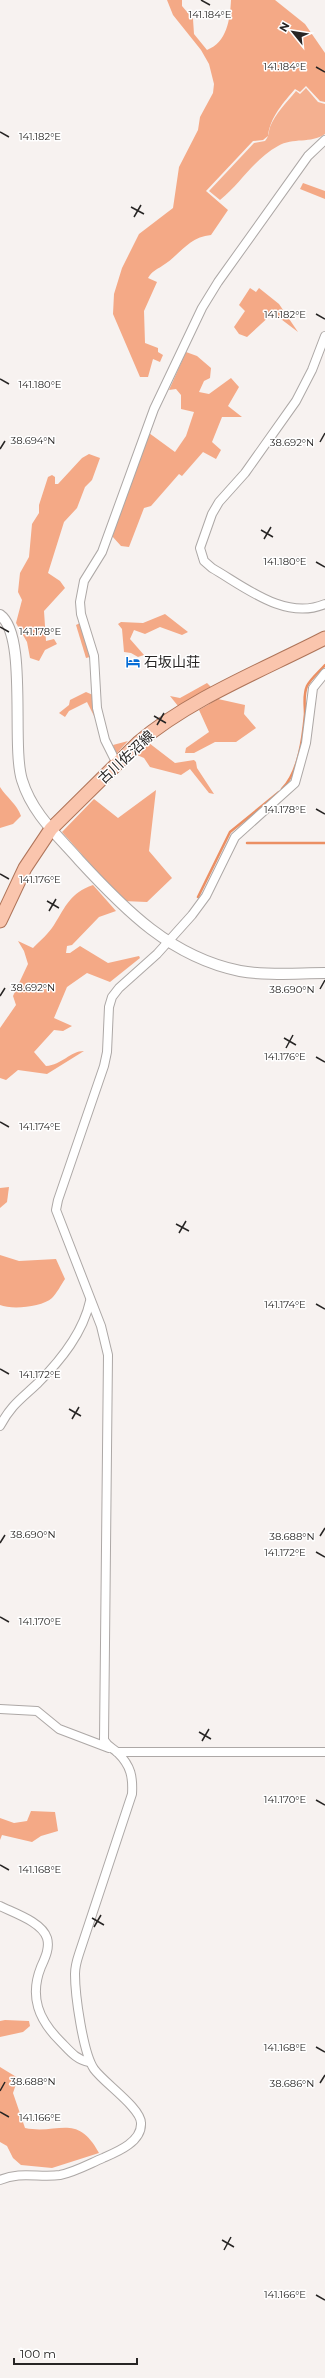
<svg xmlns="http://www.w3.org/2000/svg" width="325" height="2378" font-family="Montserrat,'Noto Sans JP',sans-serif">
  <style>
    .green { fill: #f4b090 }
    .forest { fill: #f4a986 }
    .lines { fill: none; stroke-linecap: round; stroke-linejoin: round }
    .stream { stroke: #eb8f63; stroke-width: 2.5 }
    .minor-casing { stroke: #ada8a6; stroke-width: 10 }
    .tertiary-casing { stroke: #ada8a6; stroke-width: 12 }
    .primary-casing { stroke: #ae7459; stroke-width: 15 }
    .minor { stroke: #fff; stroke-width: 8 }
    .tertiary { stroke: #fff; stroke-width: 10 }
    .primary { stroke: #fac5ad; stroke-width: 13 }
    .ticks { fill: none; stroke: #272524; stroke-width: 1.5 }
    .labels { text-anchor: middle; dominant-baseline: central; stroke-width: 3; stroke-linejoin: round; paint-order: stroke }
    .poi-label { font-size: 14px; fill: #272524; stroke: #fff; text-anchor: start }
    .street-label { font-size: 14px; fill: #272524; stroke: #fff }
    .ticks-label { font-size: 10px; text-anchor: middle; fill: #272524; stroke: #fff; stroke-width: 3; stroke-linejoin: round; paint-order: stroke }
  </style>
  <rect width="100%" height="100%" fill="#f7f2f0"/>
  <!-- green -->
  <path class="green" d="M306 88 318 102 325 104V134C311 144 293 137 278 146 254 159 241 183 220 200L209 191 254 143 265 141C269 136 268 134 270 127 275 114 287 102 296 91L300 94Z"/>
  <!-- forest -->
  <g class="forest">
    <path d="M167 0H182V6L193 19 194 34 207 50C227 42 230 20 231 0H275L305 24 325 53V102L320 101 306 86 300 92 295 89C284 102 270 117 268 136L263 140 253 141 206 191 228 210 211 235C188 237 179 256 162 266 156 270 152 271 148 278L157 282 144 311 145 343 158 348V352L163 355 160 362 153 359 148 377H140L113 314 114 294 122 268 139 234 173 208 179 167 198 130 200 117 213 93 214 84 209 64 201 50 173 15Z"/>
    <path d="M303 183 325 191V199L300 189Z"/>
    <path d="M250 288 256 292 259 288 279 304 298 332 273 313 247 337 239 334 234 327 245 311 239 305Z"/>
    <path d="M186 352 197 356 211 368 210 378 204 381 199 392 209 394 231 378 239 387 228 406 242 417H222L212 442 221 450 216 459 203 452 182 476 179 474 151 506 144 508 129 547 121 546 112 536 149 433 175 452 186 436 194 412 181 409V395L176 389 169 390Z"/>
    <path d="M89 454 100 458 92 480 85 487 77 508 64 522 48 573 60 581 65 588 44 611 46 641 54 639 57 644 45 650 39 661 30 658 27 642 16 623 22 600 18 592 20 573 29 557 32 524 39 513V505L48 477 52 475 55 477V484H58L82 458Z"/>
    <path d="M165 614 188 632 182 635 160 627 145 634 134 630 130 639 144 655 138 657 131 653 124 652 122 629 118 624 121 622 143 623Z"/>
    <path d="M80 623 90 657 86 658 76 625Z"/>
    <path d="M207 683 211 687 208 691 178 706 170 696 180 698Z"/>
    <path d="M86 692 93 695 95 718 87 702 69 711 65 717 59 713 69 705 70 700Z"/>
    <path d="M218 699 245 705 244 714 256 728 236 742H215L194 753H185L186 748 209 732 199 710Z"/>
    <path d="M128 741 116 754 113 745Z"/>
    <path d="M149 743 175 763 194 760 196 762 197 768 214 794 209 793 190 769 181 775 150 767 144 758 137 755Z"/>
    <path d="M0 787C7 798 17 804 21 816L13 824 0 828Z"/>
    <path d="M156 790 149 851 172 878 147 902 123 901 62 832 94 799 118 818Z"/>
    <path d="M93 885 116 911 99 917 72 945 67 946 66 953H70L80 946 108 963 139 956 140 958 110 982 87 973 67 987 54 1018 72 1026 63 1031 54 1030 34 1052 46 1066C62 1065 70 1051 84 1051L47 1074 18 1070 6 1080 0 1078V1028L16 1005 13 996 28 964 24 951 18 941 33 948C40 941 49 933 54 925 66 906 70 893 93 885Z"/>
    <path d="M9 1187 7 1202 0 1208V1188Z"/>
    <path d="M0 1255 19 1261 56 1259 65 1279C61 1285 57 1293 52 1298 42 1307 12 1310 0 1305Z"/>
    <path d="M31 1811 55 1812 58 1831 41 1836 32 1842 2 1835 0 1840V1818L14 1823 27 1821Z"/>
    <path d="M5 2020 29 2021 30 2026 23 2032 0 2037V2021Z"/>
    <path d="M0 2067 18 2078 13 2093 25 2128C58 2135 77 2112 99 2153L52 2168 21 2165 13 2158 7 2146 0 2142Z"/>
  </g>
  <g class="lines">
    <!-- stream -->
    <g class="stream">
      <path d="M282 789C299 772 303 736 305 714 305 704 303 695 307 686 311 678 319 672 325 665"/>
      <path d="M247 843H325"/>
      <path d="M198 897 230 832 279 792"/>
    </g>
    <defs>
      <g id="minor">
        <path d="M325 336 312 370 296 401 245 473 219 502 212 514 200 548 204 561 212 568C245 587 285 621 325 604"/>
        <path d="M117 764 105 740 97 708 94 656 81 614 80 602 84 581 102 552 154 409 202 308 218 282 308 156 325 140"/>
        <path d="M0 1426C11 1405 21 1399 38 1383 61 1360 83 1333 90 1301"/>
        <path d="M0 1709 37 1711 59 1729 109 1748"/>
        <path d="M117 1752H325"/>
        <path d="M0 1906C14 1913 42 1922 47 1938 50 1948 45 1958 41 1967 29 1997 39 2020 60 2041 69 2050 76 2060 89 2062"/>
        <path d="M0 2180C20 2171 40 2178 60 2175 75 2172 89 2164 103 2158 117 2152 142 2142 141 2123 141 2108 104 2083 94 2069 83 2053 75 1995 75 1974 75 1967 77 1960 79 1954L132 1794C133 1777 131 1766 118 1753 113 1748 108 1747 104 1740L108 1355 101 1326 56 1210 58 1200 104 1066 107 1052 109 1007 112 997 119 988 157 954 192 915 206 896 235 837 295 783 306 743 313 688 325 673"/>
      </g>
      <path id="tertiary" d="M0 615C28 635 11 745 22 780 32 813 57 835 79 860 125 910 171 957 240 971 267 976 298 973 325 973"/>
      <path id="primary" d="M0 921 25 868 51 829 138 743C191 698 263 670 325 638"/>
    </defs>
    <!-- minor casing -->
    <use href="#minor" class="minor-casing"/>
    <!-- tertiary casing -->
    <use href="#tertiary" class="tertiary-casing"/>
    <!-- primary casing -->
    <use href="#primary" class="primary-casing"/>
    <!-- minor -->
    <use href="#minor" class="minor"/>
    <!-- tertiary -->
    <use href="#tertiary" class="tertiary"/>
    <!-- primary -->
    <use href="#primary" class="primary"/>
  </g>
  <!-- ticks -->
  <path class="ticks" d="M201 0 210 5M316 67 325 72M0 132 9 137M131 207 144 214M134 217 141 205M316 314 325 319M0 379 9 384M320 442 325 433M0 449 5 441M261 530 273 537M264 539 271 527M316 562 325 567M0 627 9 632M154 716 166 723M157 725 164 713M316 809 325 814M0 874 9 879M47 901 59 908M49 911 56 899M320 989 325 980M0 996 5 988M284 1038 296 1045M286 1048 293 1035M316 1057 325 1062M0 1122 9 1127M176 1224 189 1231M179 1233 186 1221M316 1304 325 1309M0 1369 9 1374M69 1409 81 1416M72 1419 79 1407M320 1536 325 1528M0 1543 5 1535M316 1552 325 1557M0 1617 9 1622M199 1732 211 1739M202 1741 209 1729M316 1800 325 1805M0 1865 9 1870M92 1918 104 1925M94 1927 101 1915M316 2047 325 2052M320 2083 325 2075M0 2091 5 2082M0 2112 9 2117M222 2240 234 2247M224 2250 231 2237M316 2295 325 2300"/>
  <!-- icons -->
  <defs>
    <symbol id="hotel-bare" viewBox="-9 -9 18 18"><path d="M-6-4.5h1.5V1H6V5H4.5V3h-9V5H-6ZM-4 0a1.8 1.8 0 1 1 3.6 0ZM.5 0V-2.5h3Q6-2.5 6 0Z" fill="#076dd5" stroke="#fff" stroke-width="2.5" paint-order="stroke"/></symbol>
  </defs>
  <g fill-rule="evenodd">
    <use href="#hotel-bare" x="123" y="652" width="20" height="20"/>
  </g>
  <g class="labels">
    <!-- poi labels -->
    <g class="poi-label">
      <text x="144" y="662">石坂山荘</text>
    </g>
    <!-- street labels -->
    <g class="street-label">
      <text transform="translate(126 757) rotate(-43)">古川佐沼線</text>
    </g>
  </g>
  <g class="ticks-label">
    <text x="210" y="18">141.184°E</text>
    <text x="285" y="70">141.184°E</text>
    <text x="40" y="140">141.182°E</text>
    <text x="285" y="318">141.182°E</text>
    <text x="40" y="388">141.180°E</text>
    <text x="33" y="444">38.694°N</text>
    <text x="292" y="446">38.692°N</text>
    <text x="285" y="565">141.180°E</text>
    <text x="40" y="635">141.178°E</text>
    <text x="285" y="813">141.178°E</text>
    <text x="40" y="883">141.176°E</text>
    <text x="33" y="991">38.692°N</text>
    <text x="292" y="993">38.690°N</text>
    <text x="285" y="1060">141.176°E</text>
    <text x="40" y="1130">141.174°E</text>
    <text x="285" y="1308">141.174°E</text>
    <text x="40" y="1378">141.172°E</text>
    <text x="33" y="1538">38.690°N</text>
    <text x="292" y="1540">38.688°N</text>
    <text x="285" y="1556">141.172°E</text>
    <text x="40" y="1625">141.170°E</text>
    <text x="285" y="1803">141.170°E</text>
    <text x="40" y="1873">141.168°E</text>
    <text x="285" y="2051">141.168°E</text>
    <text x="33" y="2085">38.688°N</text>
    <text x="292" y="2087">38.686°N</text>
    <text x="40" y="2121">141.166°E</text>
    <text x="285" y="2298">141.166°E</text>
  </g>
  <!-- north arrow -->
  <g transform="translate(293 32) rotate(300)" stroke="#ffffff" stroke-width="3" paint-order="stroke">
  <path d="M0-3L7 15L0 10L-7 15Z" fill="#272524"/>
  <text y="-6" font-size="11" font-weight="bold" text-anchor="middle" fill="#272524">N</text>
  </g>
  <!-- scale -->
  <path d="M14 2358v6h123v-6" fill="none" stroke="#272524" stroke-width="2"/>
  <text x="20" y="2358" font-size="12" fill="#272524" stroke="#ffffff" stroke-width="3" paint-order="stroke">100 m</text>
</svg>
